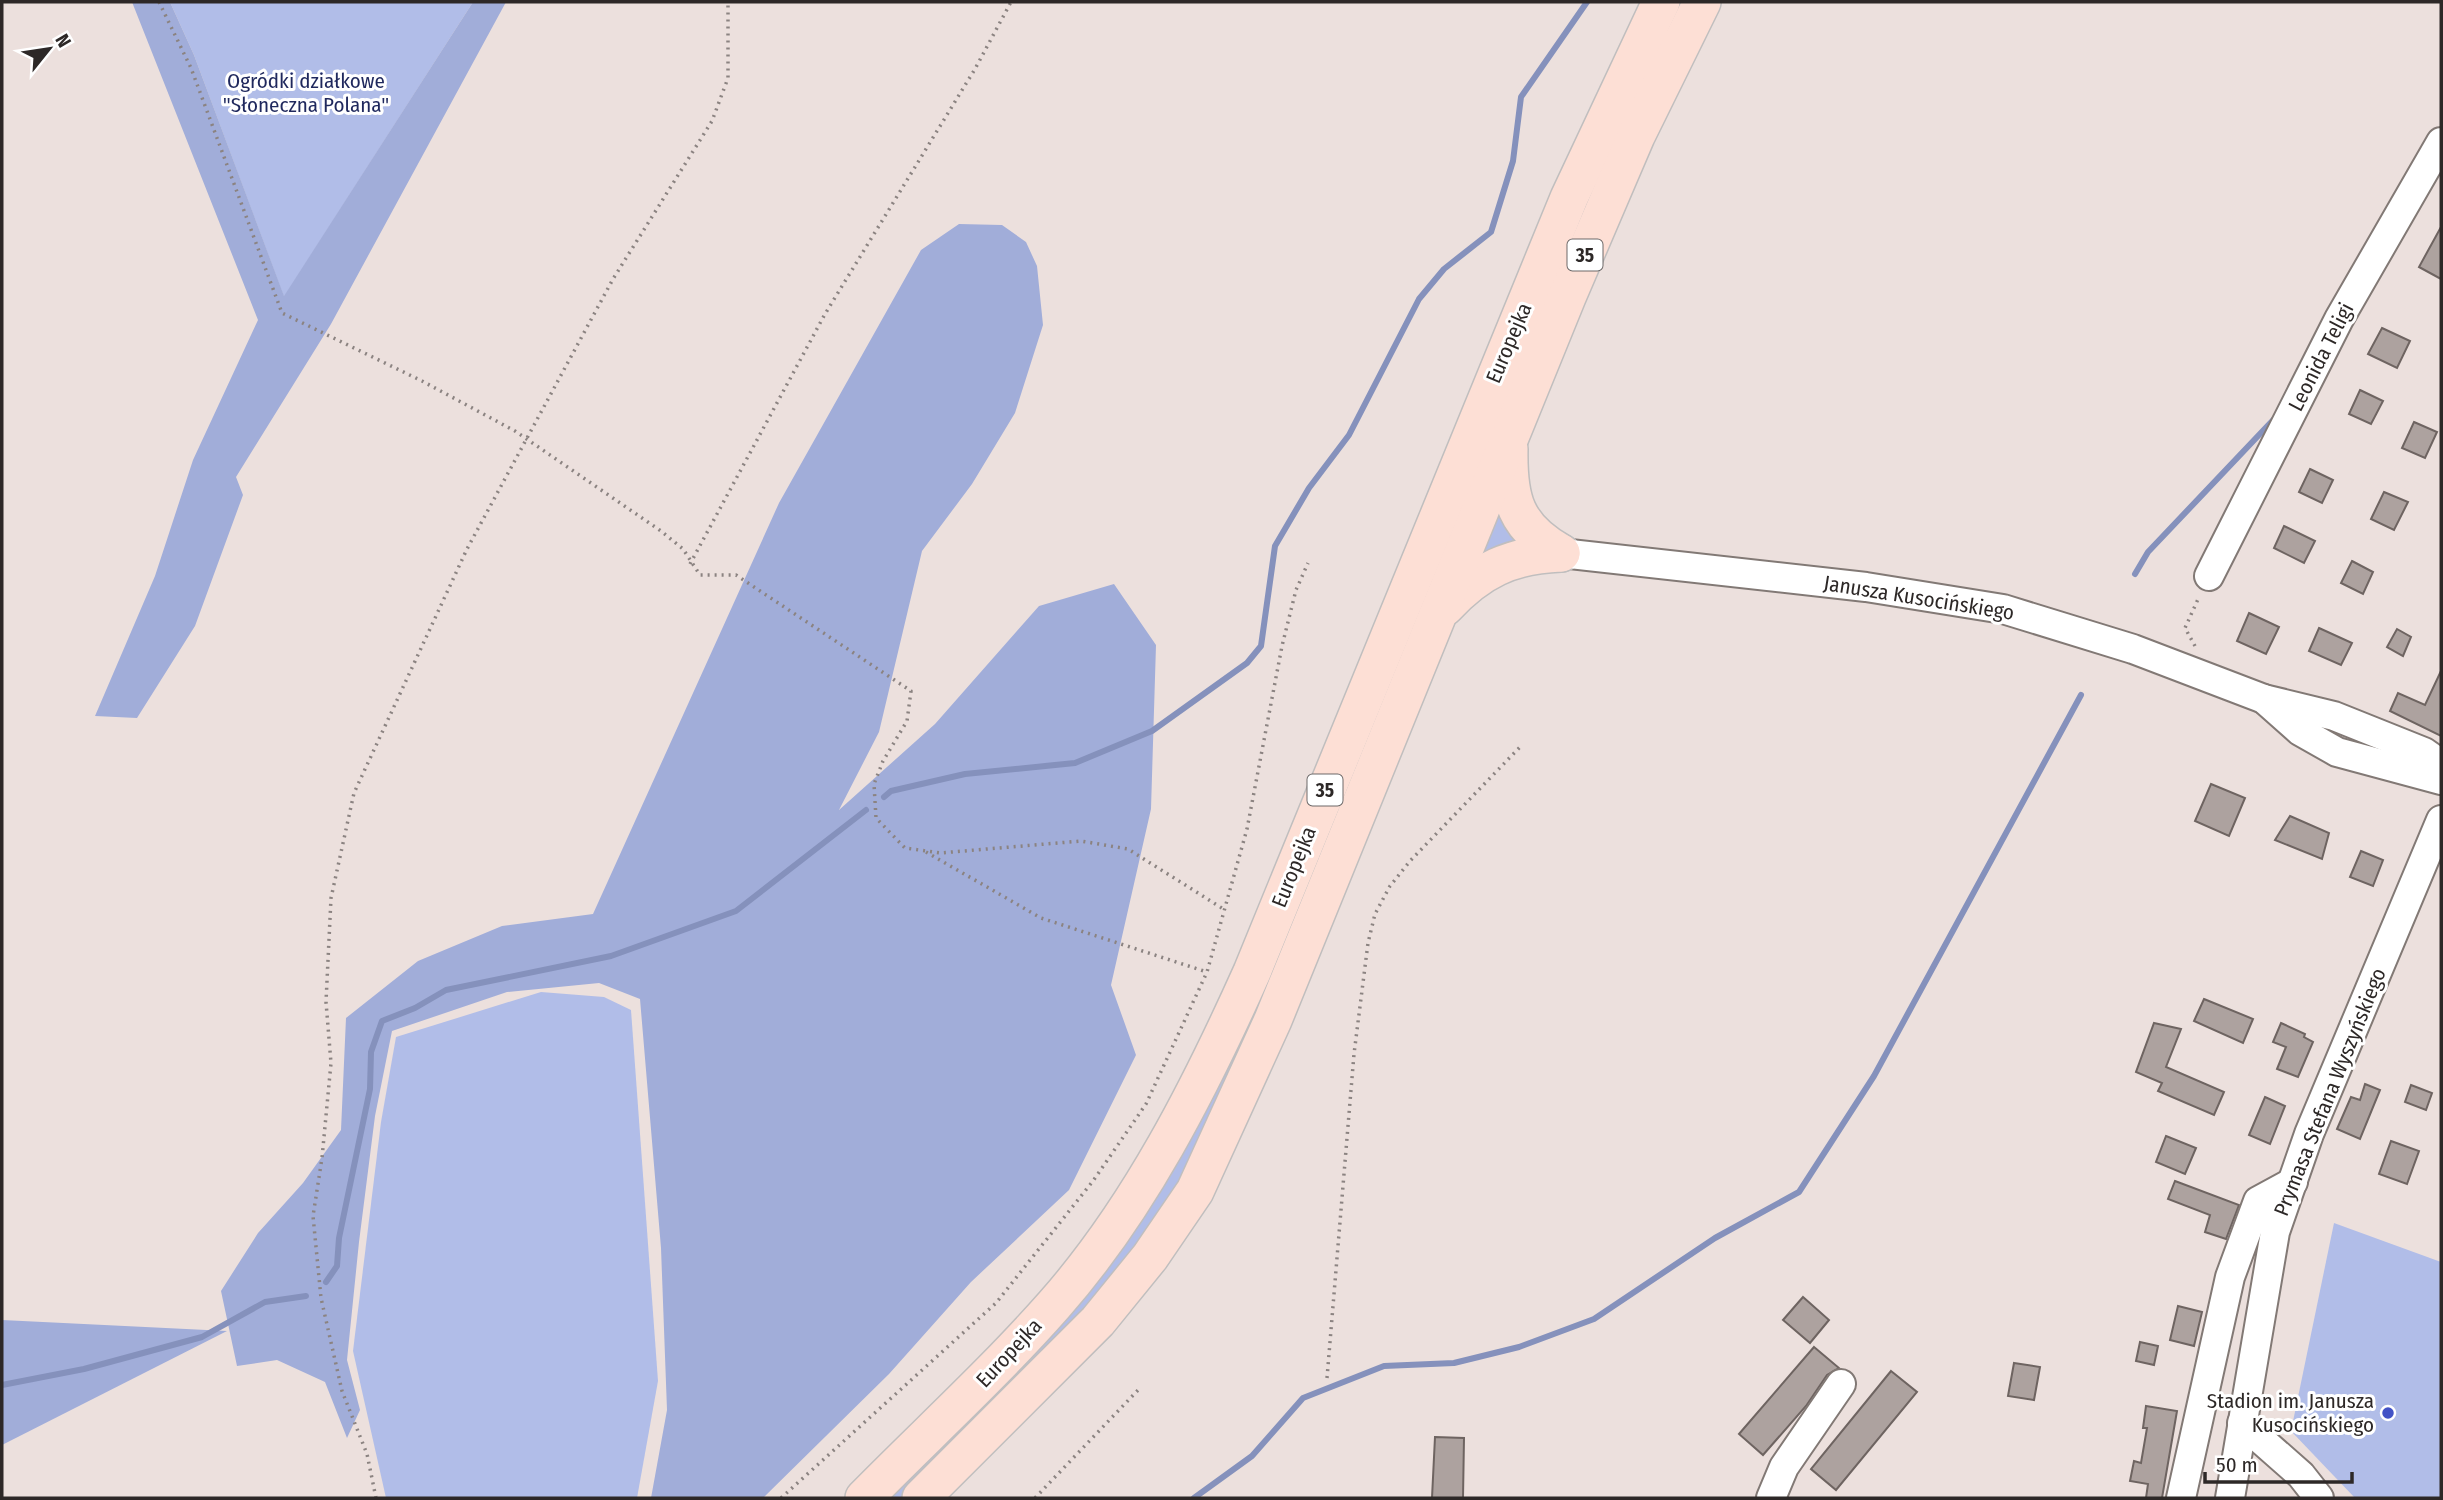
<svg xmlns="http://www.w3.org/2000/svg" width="2443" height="1500" font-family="'Fira Sans Condensed',sans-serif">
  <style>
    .green { fill: #b1bde8 }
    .forest { fill: #a1add9 }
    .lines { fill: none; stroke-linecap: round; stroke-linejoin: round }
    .stream { stroke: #8591bc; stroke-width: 6 }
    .building { fill: #ada29f; stroke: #6e6461; stroke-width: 2 }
    .minor-casing { stroke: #827975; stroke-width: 32 }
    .major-casing { stroke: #c0bebe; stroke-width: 40 }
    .path { stroke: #8b8381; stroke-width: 3.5; stroke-dasharray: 2 5; stroke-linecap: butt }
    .minor { stroke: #fff; stroke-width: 28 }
    .major { stroke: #fddfd5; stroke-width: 37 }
    .poi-dot { fill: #4252c6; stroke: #fff; stroke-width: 2.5 }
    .labels { text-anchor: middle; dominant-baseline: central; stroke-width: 6; stroke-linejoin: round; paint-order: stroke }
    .shield { fill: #fff; stroke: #6c6868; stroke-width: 2 }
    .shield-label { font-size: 19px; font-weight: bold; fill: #2d2827 }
    .park-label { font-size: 21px; fill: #1f285d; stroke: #fff }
    .street-label { font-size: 21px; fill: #2d2827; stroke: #fff }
    .poi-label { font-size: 21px; fill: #2d2827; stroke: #fff; text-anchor: end }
  </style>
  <rect width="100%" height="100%" fill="#ece0dd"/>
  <!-- green -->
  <g class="green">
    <path d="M170 2H473L284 297 194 55Z"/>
    <path d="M1678 2H1690L1201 1149 1126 1266 905 1498H881L1101 1265 1582 201Z"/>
    <path d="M1500 495 1523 539 1474 568Z"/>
    <path d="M541 992 604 997 631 1010 658 1381 637 1498H386L353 1351 381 1122 396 1037Z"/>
    <path d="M2334 1223 2441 1262V1498H2355L2291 1431Z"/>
  </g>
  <!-- forest -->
  <g class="forest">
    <path d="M132 2H170L194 55 284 296 473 2H506L331 324 236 477 243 495 195 626 137 718 95 716 155 576 193 460 258 320Z"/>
    <path d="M959 224 1002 225 1026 242 1037 266 1043 325 1015 413 972 484 922 551 879 732 839 810 935 724 1039 606 1114 584 1156 645 1151 809 1111 985 1136 1055 1069 1190 971 1282 889 1374 763 1498H651L667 1410 661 1248 640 999 599 983 507 992 392 1031 375 1116 359 1242 347 1360 360 1410 347 1438 325 1382 277 1360 237 1366 221 1291 258 1233 303 1183 341 1130 346 1018 418 961 502 926 593 914 779 503 921 250Z"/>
    <path d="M2 1320 227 1331 2 1445Z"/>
  </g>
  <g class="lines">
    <!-- stream -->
    <g class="stream">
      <path d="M2135 574 2148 552 2276 417"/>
      <path d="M884 797 891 791 965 774 1075 763 1152 731 1247 663 1261 646 1275 546 1309 488 1349 435 1419 299 1444 269 1491 232 1513 161 1521 97 1587 2"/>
      <path d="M326 1282 337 1266 339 1238 370 1089 371 1052 382 1021 415 1008 446 990 611 956 736 911 866 810"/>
      <path d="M2 1385 84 1369 202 1337 265 1302 306 1296"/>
      <path d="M1194 1498 1252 1456 1303 1398 1384 1366 1454 1363 1519 1347 1594 1319 1715 1238 1799 1192 1874 1076 2081 695"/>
    </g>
  </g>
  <!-- building -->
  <g class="building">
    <path d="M2441 227V279L2419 267Z"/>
    <path d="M2382 328 2410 341 2397 368 2368 354Z"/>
    <path d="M2360 390 2383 401 2371 424 2349 414Z"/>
    <path d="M2414 422 2437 432 2425 458 2402 448Z"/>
    <path d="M2310 469 2333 480 2322 503 2299 492Z"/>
    <path d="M2384 492 2408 502 2394 530 2371 519Z"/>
    <path d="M2284 526 2315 541 2304 563 2274 548Z"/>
    <path d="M2352 561 2373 572 2363 594 2341 583Z"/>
    <path d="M2249 613 2279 627 2266 654 2237 641Z"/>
    <path d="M2319 628 2352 643 2341 665 2309 651Z"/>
    <path d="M2397 629 2411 637 2403 656 2387 647Z"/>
    <path d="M2441 671V736L2390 711 2398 693 2425 705Z"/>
    <path d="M2211 784 2245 798 2229 836 2195 821Z"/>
    <path d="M2290 816 2329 833 2322 859 2275 840Z"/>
    <path d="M2361 851 2383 860 2373 886 2350 877Z"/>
    <path d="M2204 999 2253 1019 2243 1043 2194 1021Z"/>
    <path d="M2154 1023 2181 1029 2166 1067 2224 1092 2214 1115 2158 1091 2162 1083 2136 1072Z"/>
    <path d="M2281 1023 2305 1034 2304 1037 2313 1042 2298 1077 2277 1069 2286 1047 2273 1042Z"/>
    <path d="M2365 1084 2380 1090 2360 1139 2337 1129 2351 1097 2360 1100Z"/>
    <path d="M2411 1085 2432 1093 2426 1110 2405 1102Z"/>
    <path d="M2265 1097 2285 1106 2270 1144 2249 1135Z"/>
    <path d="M2166 1136 2196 1148 2185 1174 2156 1162Z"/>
    <path d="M2391 1141 2419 1151 2407 1184 2379 1174Z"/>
    <path d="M2175 1181 2239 1205 2226 1239 2205 1232 2210 1215 2168 1199Z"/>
    <path d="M1803 1297 1829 1320 1810 1343 1783 1320Z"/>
    <path d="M2178 1306 2202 1312 2194 1346 2170 1340Z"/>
    <path d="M2140 1342 2158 1346 2154 1365 2136 1361Z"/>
    <path d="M1814 1347 1839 1368 1827 1375 1806 1406 1763 1455 1739 1434Z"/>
    <path d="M2014 1363 2040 1367 2034 1400 2008 1396Z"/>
    <path d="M1891 1371 1917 1392 1836 1490 1811 1469Z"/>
    <path d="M2146 1406 2177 1411 2162 1498H2146L2148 1484 2130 1481 2134 1461 2141 1463 2147 1428H2143Z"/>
    <path d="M1435 1437 1464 1438 1463 1498H1432Z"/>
  </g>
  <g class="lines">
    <defs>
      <g id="minor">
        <path d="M1561 553 1866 587 2003 609 2133 649 2264 699 2334 716 2424 752 2441 764"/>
        <path d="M2209 576 2339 319 2441 142"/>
        <path d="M2264 699 2300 731 2337 752 2441 780"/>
        <path d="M2242 1423 2301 1475 2319 1498"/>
        <path d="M1771 1498 1784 1467 1841 1384"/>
        <path d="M2181 1498 2230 1277 2258 1201 2293 1182"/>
        <path d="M2230 1498 2275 1232 2309 1134 2441 820"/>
      </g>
      <g id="major">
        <path d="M1509 449C1508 499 1515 527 1561 553"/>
        <path d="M1445 607C1479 570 1511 555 1561 553"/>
        <path d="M864 1498C927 1434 994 1373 1054 1305 1139 1209 1200 1088 1252 972L1569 198 1661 2"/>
        <path d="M921 1498 1098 1321 1150 1257 1195 1191 1273 1020 1567 297 1636 136 1702 2"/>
      </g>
    </defs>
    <!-- minor casing -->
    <use href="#minor" class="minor-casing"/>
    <!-- major casing -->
    <use href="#major" class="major-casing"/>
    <!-- path -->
    <g class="path">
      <path d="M159 2 191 68 282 313 422 381 515 431 661 531 683 549 700 575H736L911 691 907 721 883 761 874 784 876 818 905 848 940 853 1081 841 1128 849 1225 910"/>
      <path d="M690 564 825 314 975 69 1011 2"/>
      <path d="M2195 646 2185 628 2199 597"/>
      <path d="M926 852 1041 918 1207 972"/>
      <path d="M1327 1378 1354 1054 1368 943 1375 914 1390 886 1410 861 1520 747"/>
      <path d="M376 1498 367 1454 342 1391 321 1298 313 1216 322 1158 331 1063 326 1002 331 898 354 793 467 549 613 279 712 121 728 78V2"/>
      <path d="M781 1498 996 1303 1093 1181 1146 1104 1207 972 1247 829 1282 646 1296 590 1308 563"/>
      <path d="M1035 1498 1140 1388"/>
    </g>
    <!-- minor -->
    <use href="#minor" class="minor"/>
    <!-- major -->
    <use href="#major" class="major"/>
  </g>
  <!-- markers -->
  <circle class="poi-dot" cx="2388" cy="1413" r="7"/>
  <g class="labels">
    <!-- shield labels -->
    <g class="shield">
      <rect x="1567.5" y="239.5" width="35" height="31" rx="5"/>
      <rect x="1307.5" y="774.5" width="35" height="31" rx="5"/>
    </g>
    <g class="shield-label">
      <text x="1585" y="255">35</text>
      <text x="1325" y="790">35</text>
    </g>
    <!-- park labels -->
    <g class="park-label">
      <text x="306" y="81">Ogródki działkowe<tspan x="306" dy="24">"Słoneczna Polana"</tspan></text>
    </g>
    <!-- street labels -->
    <g class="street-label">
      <text transform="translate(1509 343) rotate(-67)">Europejka</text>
      <text transform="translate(2321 357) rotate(-63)">Leonida Teligi</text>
      <text transform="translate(1919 598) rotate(9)">Janusza Kusocińskiego</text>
      <text transform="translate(1294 867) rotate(-68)">Europejka</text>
      <text transform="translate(2330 1092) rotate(-68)">Prymasa Stefana Wyszyńskiego</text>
      <text transform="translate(1009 1353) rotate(-47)">Europejka</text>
    </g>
    <!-- poi labels -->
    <g class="poi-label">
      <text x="2374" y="1401">Stadion im. Janusza<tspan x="2374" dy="24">Kusocińskiego</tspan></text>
    </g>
  </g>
  <!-- border -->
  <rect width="2443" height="1500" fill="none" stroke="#2d2827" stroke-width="7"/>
  <!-- north arrow -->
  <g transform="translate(49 49) rotate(60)" stroke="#ffffff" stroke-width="5" paint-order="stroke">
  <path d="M0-5L12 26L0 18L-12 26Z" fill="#2d2827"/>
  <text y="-10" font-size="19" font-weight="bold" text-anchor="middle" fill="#2d2827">N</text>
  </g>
  <!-- scale -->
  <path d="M2205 1472v10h147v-10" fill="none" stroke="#2d2827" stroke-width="3.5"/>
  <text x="2216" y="1472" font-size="21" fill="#2d2827" stroke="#ffffff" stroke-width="5" paint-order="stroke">50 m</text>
</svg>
